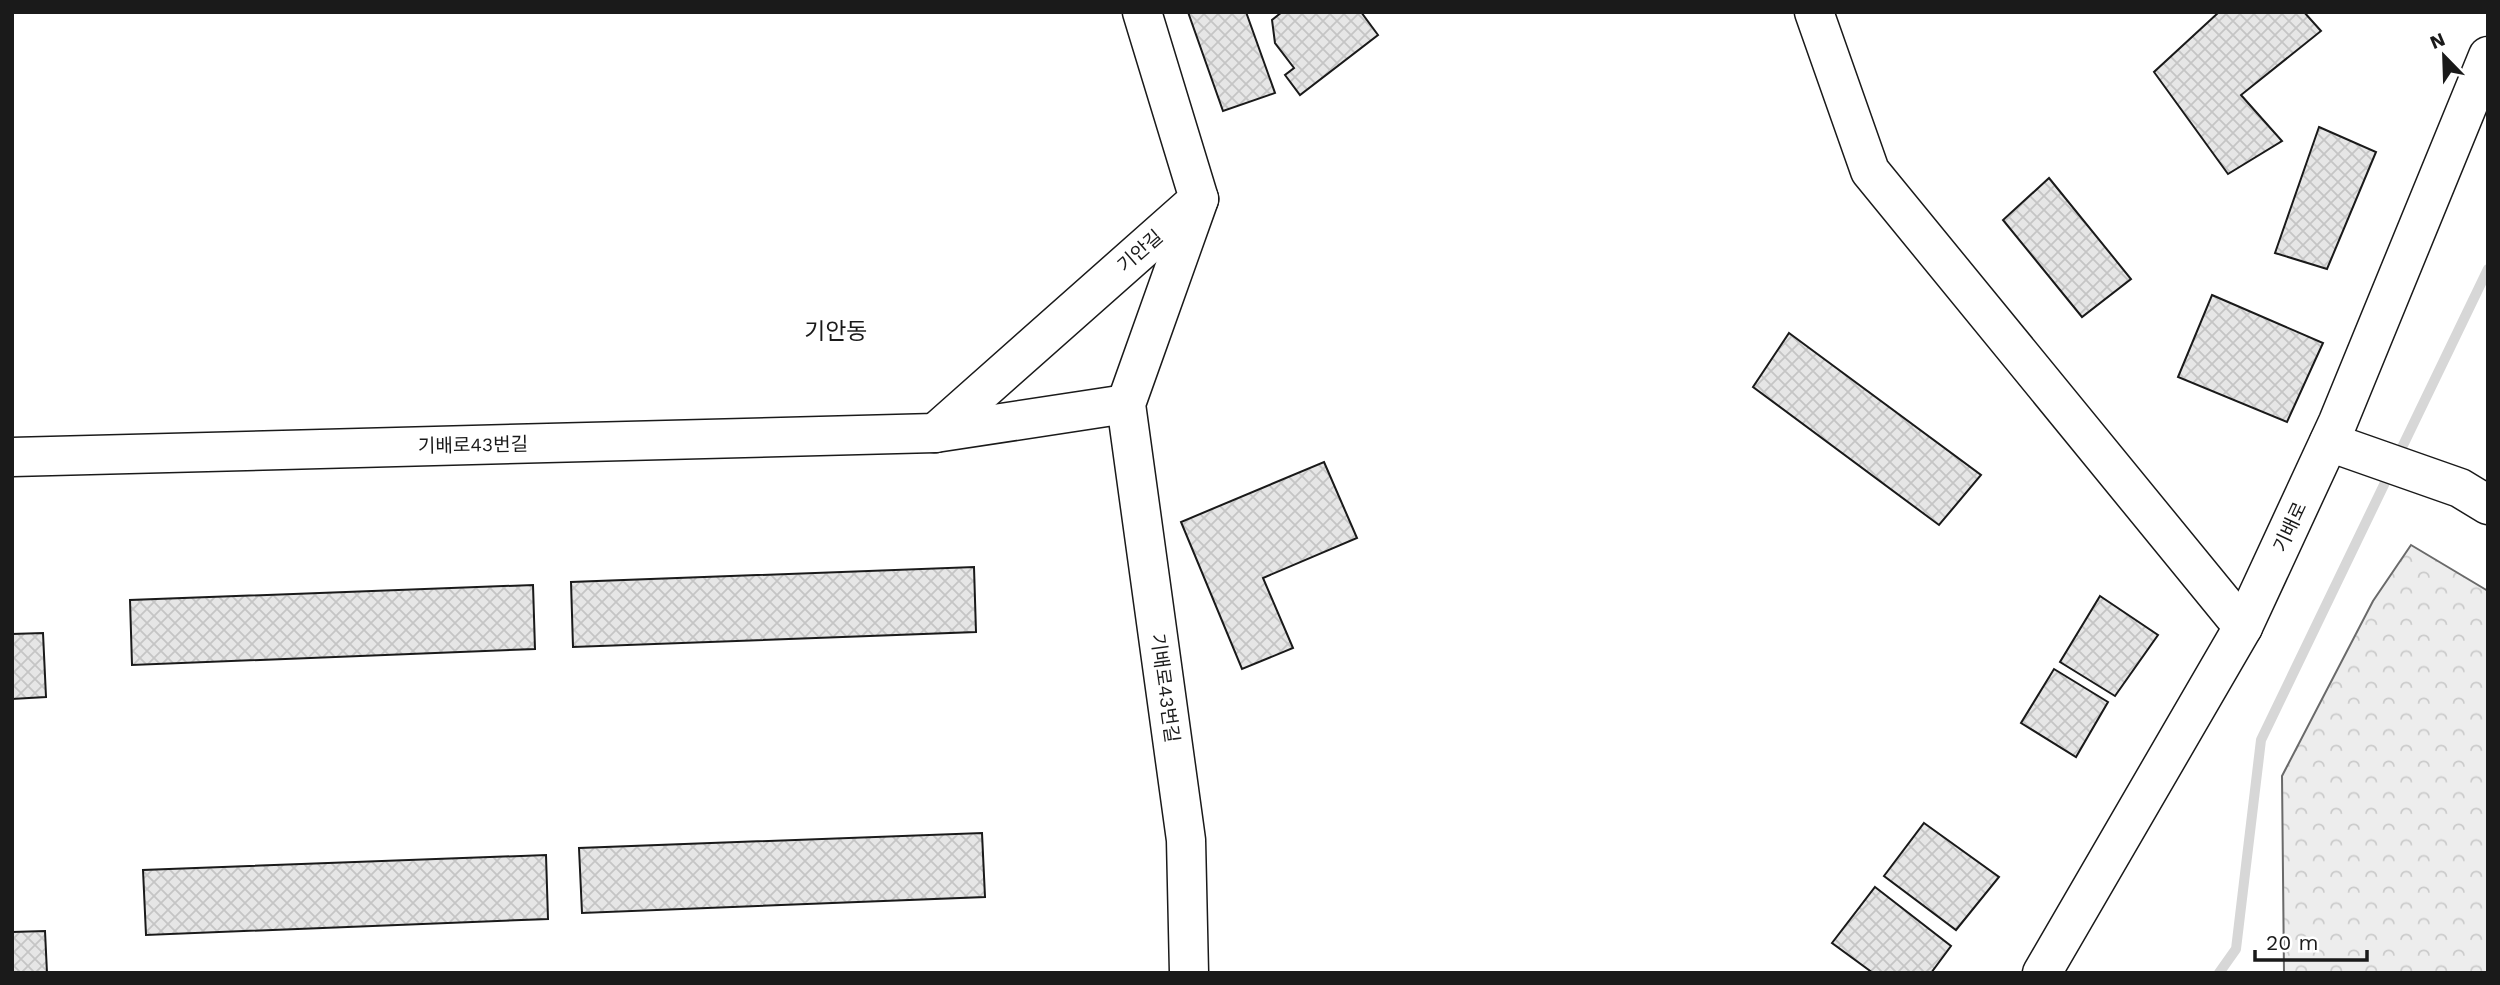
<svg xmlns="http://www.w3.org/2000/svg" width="2500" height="985" font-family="'Work Sans','Noto Sans KR',sans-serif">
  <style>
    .forest { fill: url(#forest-crowns); stroke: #6a6a6a; stroke-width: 2 }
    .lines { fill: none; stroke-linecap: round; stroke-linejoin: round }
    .stream { stroke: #d7d7d7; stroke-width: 10 }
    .building { fill: url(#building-cross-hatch); stroke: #1a1a1a; stroke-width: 2 }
    .minor-casing { stroke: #1a1a1a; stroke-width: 41 }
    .minor { stroke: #fff; stroke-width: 38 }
    .labels { text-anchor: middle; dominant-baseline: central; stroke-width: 5; stroke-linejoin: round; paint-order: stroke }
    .street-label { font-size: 19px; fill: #1a1a1a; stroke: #fff }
    .quarter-label { font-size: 23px; fill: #1a1a1a; stroke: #fff }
  </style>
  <defs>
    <pattern id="forest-crowns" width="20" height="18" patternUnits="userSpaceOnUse" patternTransform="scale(1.75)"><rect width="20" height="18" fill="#ededed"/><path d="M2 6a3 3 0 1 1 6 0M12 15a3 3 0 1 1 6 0" fill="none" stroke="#cbcbcb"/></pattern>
    <pattern id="building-cross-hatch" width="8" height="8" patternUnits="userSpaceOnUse" patternTransform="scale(1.75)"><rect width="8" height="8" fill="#e6e6e6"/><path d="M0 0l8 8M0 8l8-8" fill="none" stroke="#c5c5c5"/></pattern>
  </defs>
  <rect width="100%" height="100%" fill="#fff"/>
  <!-- forest -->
  <path class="forest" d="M2411 545 2488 591V973H2284L2282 776 2373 601Z"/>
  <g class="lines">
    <!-- stream -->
    <path class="stream" d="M2219 973 2236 949 2261 740 2488 269"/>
  </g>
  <!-- building -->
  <g class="building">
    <path d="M1188 12H1246L1275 93 1223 111Z"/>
    <path d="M1282 12H1361L1378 35 1300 95 1285 75 1294 68 1275 43 1272 20Z"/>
    <path d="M2219 12H2304L2321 31 2241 95 2282 141 2228 174 2154 72Z"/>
    <path d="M2319 127 2376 152 2327 269 2275 253Z"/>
    <path d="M2049 178 2131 279 2082 317 2003 220Z"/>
    <path d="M2212 295 2323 343 2287 422 2178 377Z"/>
    <path d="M1789 333 1981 475 1939 525 1753 387Z"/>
    <path d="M1324 462 1357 538 1263 578 1293 648 1242 669 1181 522Z"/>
    <path d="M974 567 976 632 573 647 571 582Z"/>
    <path d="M533 585 535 649 132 665 130 600Z"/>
    <path d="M2100 596 2158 635 2115 696 2060 662Z"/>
    <path d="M43 633 46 697 12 699V634Z"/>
    <path d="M2054 669 2108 702 2076 757 2021 723Z"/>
    <path d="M1924 823 1999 877 1956 930 1884 876Z"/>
    <path d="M982 833 985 897 582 913 579 848Z"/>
    <path d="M546 855 548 919 146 935 143 870Z"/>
    <path d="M1875 887 1951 946 1931 973H1873L1832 943Z"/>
    <path d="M45 931 47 973H12V932Z"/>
  </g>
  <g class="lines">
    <defs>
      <g id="minor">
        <path d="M1814 12 1870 171 2243 627"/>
        <path d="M935 433 1199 199 1142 12"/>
        <path d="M2329 442 2460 488 2488 505"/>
        <path d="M12 457 935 433 1126 404"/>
        <path d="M1189 973 1186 840 1126 404 1199 199"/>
        <path d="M2042 973 2243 627 2338 422 2488 56"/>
      </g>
    </defs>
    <!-- minor casing -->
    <use href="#minor" class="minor-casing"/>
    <!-- minor -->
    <use href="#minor" class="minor"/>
  </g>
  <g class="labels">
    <!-- street labels -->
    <g class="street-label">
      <text transform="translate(1140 251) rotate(-41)">기안길</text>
      <text transform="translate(473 445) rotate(-1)">기배로43번길</text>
      <text transform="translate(2290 527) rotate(-65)">기배로</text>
      <text transform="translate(1165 688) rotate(82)">기배로43번길</text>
    </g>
    <!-- quarter labels -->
    <g class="quarter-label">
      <text x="836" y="331">기안동</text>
    </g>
  </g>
  <!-- border -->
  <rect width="2500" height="985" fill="none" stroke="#1a1a1a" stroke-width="28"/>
  <!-- north arrow -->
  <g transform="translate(2444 56) rotate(337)" stroke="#ffffff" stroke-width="5" paint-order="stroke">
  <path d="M0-5L12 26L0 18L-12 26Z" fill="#1a1a1a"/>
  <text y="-10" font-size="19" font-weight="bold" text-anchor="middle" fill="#1a1a1a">N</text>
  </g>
  <!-- scale -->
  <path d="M2255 950v10h112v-10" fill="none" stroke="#1a1a1a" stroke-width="3.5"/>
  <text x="2266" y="950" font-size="21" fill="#1a1a1a" stroke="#ffffff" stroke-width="5" paint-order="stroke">20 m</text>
</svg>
